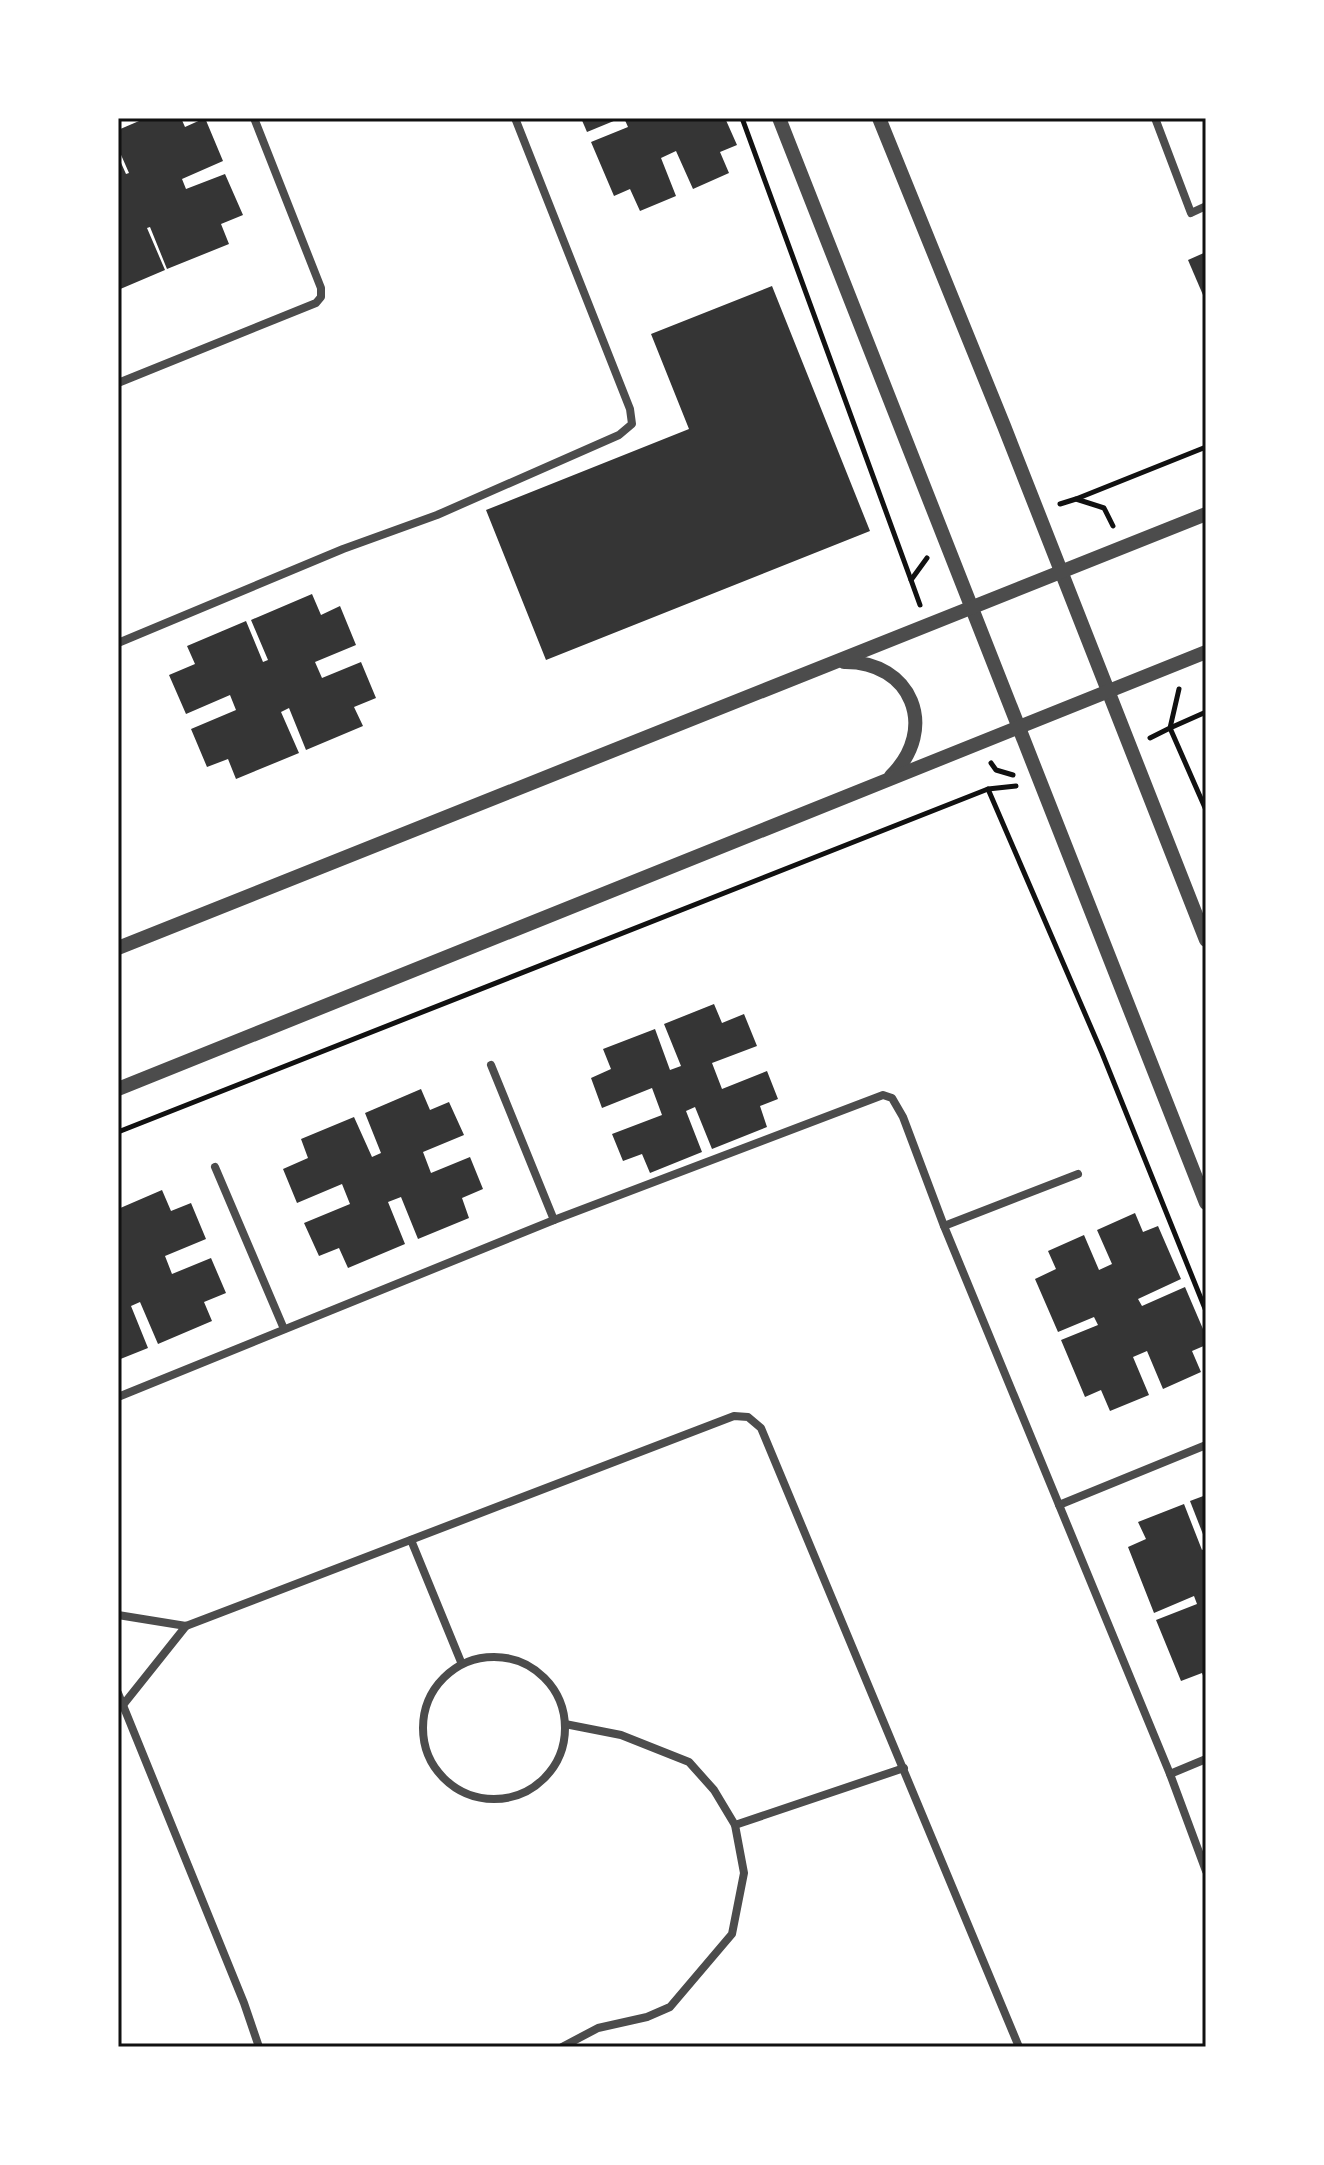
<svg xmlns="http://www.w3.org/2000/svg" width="1324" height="2165" font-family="Quicksand,sans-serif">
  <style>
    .building { fill: #353535 }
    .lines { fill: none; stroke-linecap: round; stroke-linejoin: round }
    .path { stroke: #111; stroke-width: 5 }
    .minor { stroke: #4c4c4c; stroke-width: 8 }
    .tertiary { stroke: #4c4c4c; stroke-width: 14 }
    .neatline { fill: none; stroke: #111; stroke-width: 3 }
  </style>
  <rect width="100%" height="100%" fill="#fff"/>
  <!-- building -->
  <g class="building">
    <path d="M146 118H181L185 127 205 118 223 161 182 179 186 189 225 174 243 215 221 224 229 244 167 269 150 227 147 228 165 270 118 290V156L126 174 129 173 118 148V130Z"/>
    <path d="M581 118H621L587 132Z"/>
    <path d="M624 118H725L737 145 720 152 729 173 693 189 676 151 661 158 676 196 640 211 630 189 614 196 591 142 628 127Z"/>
    <path d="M1206 252V294L1203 295 1188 260Z"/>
    <path d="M772 286 870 531 546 660 486 510 689 429 651 334Z"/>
    <path d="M312 594 321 615 340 606 356 645 315 662 322 678 361 662 376 698 354 707 363 726 306 750 289 708 281 712 299 753 236 779 228 759 207 767 191 729 236 710 230 695 186 714 169 675 195 664 187 646 246 621 263 662 268 660 251 620Z"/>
    <path d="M714 1004 722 1023 744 1014 757 1046 712 1063 722 1089 767 1071 778 1099 760 1106 767 1127 712 1149 695 1107 686 1111 702 1152 650 1173 642 1154 623 1161 612 1134 662 1115 652 1088 602 1108 591 1078 611 1069 603 1049 655 1029 670 1070 681 1066 664 1024Z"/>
    <path d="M421 1089 430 1110 449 1102 464 1135 423 1152 431 1173 470 1157 483 1189 462 1198 469 1218 418 1239 401 1197 388 1202 405 1244 348 1268 339 1248 319 1256 304 1223 350 1204 342 1184 297 1203 283 1169 308 1158 301 1139 354 1117 372 1157 381 1153 365 1113Z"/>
    <path d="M162 1190 171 1211 191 1203 206 1239 165 1256 172 1274 211 1258 226 1293 204 1302 212 1321 158 1344 140 1302 131 1306 148 1348 118 1360V1209Z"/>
    <path d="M1135 1213 1143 1232 1158 1226 1181 1279 1138 1299 1142 1306 1185 1287 1206 1336V1345L1192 1351 1201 1372 1163 1389 1147 1351 1133 1357 1149 1395 1110 1411 1101 1390 1085 1397 1061 1340 1098 1325 1094 1317 1058 1332 1035 1279 1056 1269 1048 1251 1084 1235 1099 1270 1112 1264 1097 1230Z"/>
    <path d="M1206 1495V1542L1190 1501Z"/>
    <path d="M1184 1504 1202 1550 1206 1548V1683L1202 1673 1181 1681 1156 1620 1197 1604 1194 1596 1154 1613 1128 1547 1146 1539 1138 1522Z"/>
  </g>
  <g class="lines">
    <!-- path -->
    <g class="path">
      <path d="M742 118 911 580"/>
      <path d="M1076 499 1206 447"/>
      <path d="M1060 504 1076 499 1104 508 1113 526"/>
      <path d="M920 605 911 580 927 558"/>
      <path d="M1206 712 1170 728 1206 810"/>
      <path d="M1150 738 1170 728 1179 689"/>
      <path d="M991 763 996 770 1013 775"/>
      <path d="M988 789 1102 1053 1206 1311"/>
      <path d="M118 1132 988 789 1016 786"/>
    </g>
    <!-- minor -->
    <g class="minor">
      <path d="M1155 118 1191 213 1206 206"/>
      <path d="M118 383 316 303 321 297V288L254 118"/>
      <path d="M118 643 343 549 437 515 619 435 632 424 630 409 515 118"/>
      <path d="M491 1065 554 1220"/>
      <path d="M215 1167 284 1329"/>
      <path d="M944 1226 1078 1174"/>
      <path d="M118 1397 554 1220 883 1095 892 1098 903 1117 944 1226 1170 1774 1206 1871"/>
      <path d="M1059 1505 1206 1445"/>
      <path d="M411 1540 461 1662"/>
      <path d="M118 1615 186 1626 734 1416 748 1417 761 1428 1019 2047"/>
      <circle cx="494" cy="1728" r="71"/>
      <path d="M118 1693 244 2003 259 2047"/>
      <path d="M123 1705 186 1626"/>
      <path d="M565 1724 621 1735 689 1762 714 1790 735 1825 904 1768"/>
      <path d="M1170 1774 1206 1759"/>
      <path d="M562 2047 598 2028 647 2017 670 2007 732 1934 744 1873 735 1825"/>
    </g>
    <!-- tertiary -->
    <g class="tertiary">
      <path d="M779 118 1206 1203"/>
      <path d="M879 118 1004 426 1206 940"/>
      <path d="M844 662C912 661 939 729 891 776"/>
      <path d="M118 948 1206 514"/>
      <path d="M118 1089 1206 652"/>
    </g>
  </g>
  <!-- border -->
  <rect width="1324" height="2165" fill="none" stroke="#ffffff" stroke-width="240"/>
  <rect x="120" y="120" width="1084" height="1925" class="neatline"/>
</svg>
